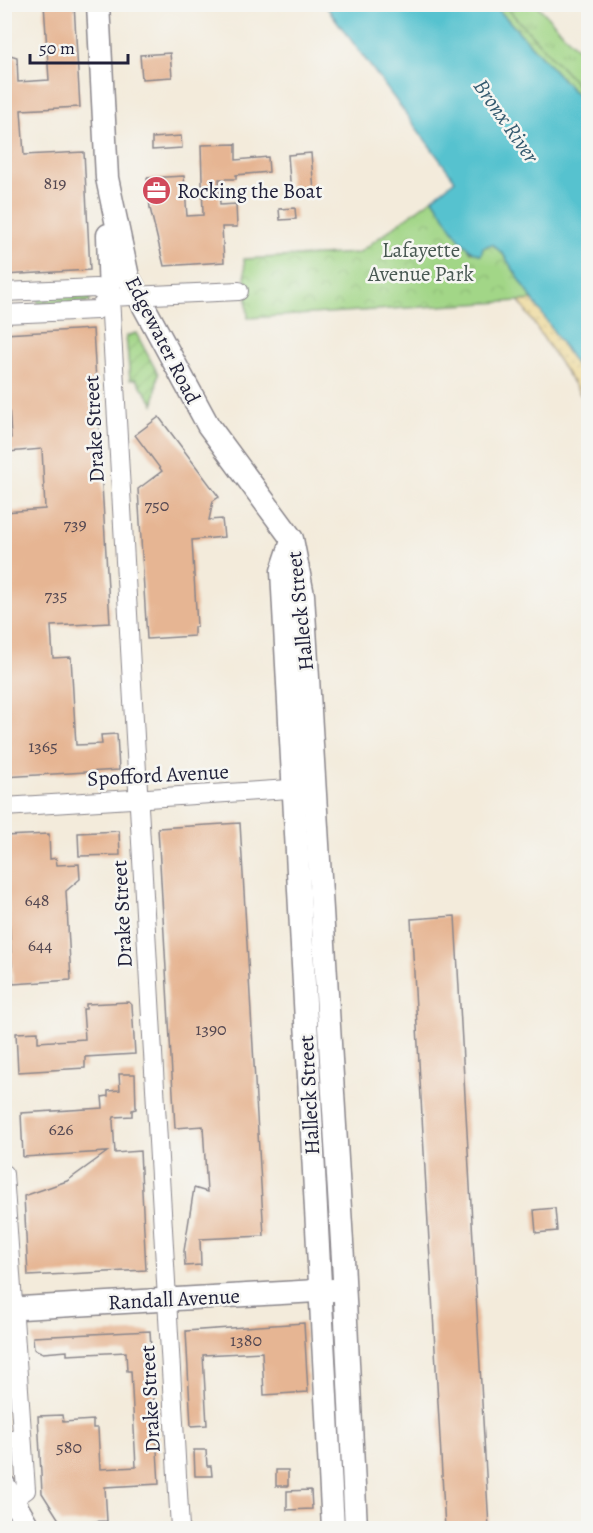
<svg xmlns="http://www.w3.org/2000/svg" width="593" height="1533" font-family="Alegreya,serif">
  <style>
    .grass { fill: url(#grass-tufts); stroke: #627c61; stroke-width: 1.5 }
    .wetland { fill: url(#wetland-marsh); stroke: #627c61; stroke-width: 1.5 }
    .sand { fill: url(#sand-dots); stroke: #887e6c; stroke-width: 1.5 }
    .park { fill: url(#park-crowns); stroke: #627c61; stroke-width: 1.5 }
    .garden { fill: url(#garden-furrows); stroke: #627c61; stroke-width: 1.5 }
    .water { fill: #56c2cf; stroke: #3c7285; stroke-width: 1.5 }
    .building { fill: #e6b593 }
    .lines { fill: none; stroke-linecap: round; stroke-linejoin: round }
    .minor-casing { stroke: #8a868b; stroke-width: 20 }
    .major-casing { stroke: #8a868b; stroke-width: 25 }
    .minor { stroke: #fff; stroke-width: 18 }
    .major { stroke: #fff; stroke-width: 22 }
    .labels { text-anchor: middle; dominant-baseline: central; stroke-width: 5; stroke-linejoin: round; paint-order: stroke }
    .number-label { font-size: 18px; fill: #534751 }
    .poi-label { font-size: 21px; fill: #22223b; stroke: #f6f6f2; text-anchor: start }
    .park-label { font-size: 21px; fill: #485852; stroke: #f6f6f2 }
    .street-label { font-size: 21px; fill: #22223b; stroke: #f6f6f2 }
    .water-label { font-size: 22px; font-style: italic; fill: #345a6f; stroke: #f6f6f2 }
  </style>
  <defs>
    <pattern id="grass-tufts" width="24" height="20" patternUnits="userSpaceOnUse" patternTransform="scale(1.5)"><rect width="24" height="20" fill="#a2d687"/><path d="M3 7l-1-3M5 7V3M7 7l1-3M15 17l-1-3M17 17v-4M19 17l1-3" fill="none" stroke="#8bb775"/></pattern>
    <pattern id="wetland-marsh" width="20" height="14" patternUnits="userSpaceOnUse" patternTransform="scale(1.5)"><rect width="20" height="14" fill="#a2d687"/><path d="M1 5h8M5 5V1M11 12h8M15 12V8" fill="none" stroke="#8bb775"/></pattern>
    <pattern id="sand-dots" width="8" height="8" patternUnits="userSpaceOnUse" patternTransform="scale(1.5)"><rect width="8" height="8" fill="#eeda9e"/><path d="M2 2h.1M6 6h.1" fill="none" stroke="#ccbb89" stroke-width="1.8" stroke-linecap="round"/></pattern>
    <pattern id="park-crowns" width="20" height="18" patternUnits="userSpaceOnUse" patternTransform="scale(1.5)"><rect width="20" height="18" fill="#a2d687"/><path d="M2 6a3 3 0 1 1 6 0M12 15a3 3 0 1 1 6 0" fill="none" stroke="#8bb775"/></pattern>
    <pattern id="garden-furrows" width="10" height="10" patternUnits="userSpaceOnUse" patternTransform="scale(1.5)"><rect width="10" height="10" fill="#a2d687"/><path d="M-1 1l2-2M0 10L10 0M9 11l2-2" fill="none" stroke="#8bb775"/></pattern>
  </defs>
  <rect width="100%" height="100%" fill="#f6f6f2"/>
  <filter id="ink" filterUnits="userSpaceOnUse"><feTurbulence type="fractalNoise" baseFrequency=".0167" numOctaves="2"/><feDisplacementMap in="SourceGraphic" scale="12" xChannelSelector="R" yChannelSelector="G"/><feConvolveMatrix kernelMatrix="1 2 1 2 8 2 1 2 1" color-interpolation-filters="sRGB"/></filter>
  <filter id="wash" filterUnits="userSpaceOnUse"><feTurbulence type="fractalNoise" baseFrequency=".008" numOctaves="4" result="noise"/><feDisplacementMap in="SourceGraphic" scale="24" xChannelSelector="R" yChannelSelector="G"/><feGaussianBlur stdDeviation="1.35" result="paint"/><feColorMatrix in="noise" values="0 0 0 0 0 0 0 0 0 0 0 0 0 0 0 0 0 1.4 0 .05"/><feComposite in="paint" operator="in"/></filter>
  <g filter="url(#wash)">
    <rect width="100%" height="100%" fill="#f3ebdb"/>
    <!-- grass -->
    <path class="grass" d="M504 5H537L588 60V99Z"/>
    <!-- wetland -->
    <path class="wetland" d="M494 5H504L573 80 588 99V107Z"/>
    <!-- sand -->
    <path class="sand" d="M534 300 588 384V406L519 301Z"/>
    <!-- park -->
    <path class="park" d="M433 198 471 252 492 244 503 254 534 300 248 318 244 259 358 253Z"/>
    <!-- garden -->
    <g class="garden">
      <path d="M89 294 90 302 38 304V297Z"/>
      <path d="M136 333 158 374 154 404 136 379 130 380 126 336Z"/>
    </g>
    <!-- water -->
    <path class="water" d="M325 5H494L588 107V384L503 254 492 244 483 247 481 255C459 248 446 217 433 198L455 180Z"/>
    <g id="blocks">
      <!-- building -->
      <g class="building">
        <path d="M44 4H74L80 107 21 110 24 155 84 152 90 270 4 275V53L17 57 18 82 49 80Z"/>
        <path d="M170 53 172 77 142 79 140 55Z"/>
        <path d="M181 136 182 148 152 150V138Z"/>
        <path d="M236 144V160L268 157 269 172 236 175V179H219L220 205 236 204 237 227H222L224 262 164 266 150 208 147 178 184 176 187 216 203 215 201 145Z"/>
        <path d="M311 153 314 192 291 194 288 155Z"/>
        <path d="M295 208 296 219 280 220 279 209Z"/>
        <path d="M93 329 110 623 51 626 53 658 71 657 76 745 102 744 101 735 117 734 119 770 4 777V512L45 509 42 449 8 452 7 439 11 438 9 406 4 407V334Z"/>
        <path d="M159 417 219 497 213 501 209 520 222 519 224 537 192 540 197 627H194V636L147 639 138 489 162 471 135 435Z"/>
        <path d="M240 823 264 1236 200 1239 201 1265 185 1266 184 1251 194 1188 207 1192 203 1126 175 1128 158 828Z"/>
        <path d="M119 831 120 855 79 856 78 833Z"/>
        <path d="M49 834 50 859 56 858 57 865 79 864 80 879 66 891 71 980 13 984 4 836Z"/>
        <path d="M455 916 489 1528H445L411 919Z"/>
        <path d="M129 1002 132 1005 135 1054 85 1057V1068L18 1072 16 1033 38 1032V1042L85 1039 83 1009H86V1004Z"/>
        <path d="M119 1074H135L136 1109 132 1110V1116L114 1117 113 1121 115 1153 140 1151 146 1270 28 1276 24 1196 67 1181 107 1152 23 1157 21 1113 103 1108 102 1097 108 1096V1091L120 1090Z"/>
        <path d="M555 1208 557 1231 536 1233 534 1210Z"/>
        <path d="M304 1323 308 1392 264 1395 262 1352 203 1355 207 1425 191 1426 186 1331Z"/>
        <path d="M150 1331 159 1484 105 1487 107 1521 61 1523 42 1493 38 1416 62 1415 63 1422 93 1420V1428H98L100 1469 136 1467 131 1371H127L126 1352 67 1355V1351L43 1353 34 1349 33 1337Z"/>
        <path d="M194 1450H206L207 1466H211L212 1476H195Z"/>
        <rect x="276" y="1470" width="12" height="16"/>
        <path d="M311 1490 312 1509 287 1510V1491Z"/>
      </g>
    </g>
  </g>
  <g filter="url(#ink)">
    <use href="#blocks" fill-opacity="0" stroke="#8a868b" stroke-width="1.5"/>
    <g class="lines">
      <defs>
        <g id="minor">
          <path d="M4 292 96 288 110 297 239 291"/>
          <path d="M110 297 180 1528"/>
          <path d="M4 314 97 310 110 297"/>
          <path d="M4 807 305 788"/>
          <path d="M4 1174 26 1490 13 1499"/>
          <path d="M4 1444 22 1435"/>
        </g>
        <g id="major">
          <path d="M98 4 107 178 128 277 208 425 292 539 303 595 343 1259 356 1528"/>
          <path d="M108 235 110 297"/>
          <path d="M292 541 282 571 333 1528"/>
          <path d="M4 1309 334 1290"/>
          <path d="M4 1485 29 1528"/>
        </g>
      </defs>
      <!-- minor casing -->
      <use href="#minor" class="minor-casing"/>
      <!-- major casing -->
      <use href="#major" class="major-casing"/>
      <!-- minor -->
      <use href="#minor" class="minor"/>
      <!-- major -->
      <use href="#major" class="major"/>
    </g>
  </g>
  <!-- icons -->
  <defs>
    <symbol id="office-disc" viewBox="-11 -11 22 22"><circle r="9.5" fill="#d1495b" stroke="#f6f6f2"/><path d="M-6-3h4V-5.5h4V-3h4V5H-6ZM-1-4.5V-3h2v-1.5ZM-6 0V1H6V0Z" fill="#fff"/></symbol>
  </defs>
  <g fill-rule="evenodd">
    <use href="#office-disc" x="140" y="174" width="33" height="33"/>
  </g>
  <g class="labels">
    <!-- number labels -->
    <g class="number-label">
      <text x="55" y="183">819</text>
      <text x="157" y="505">750</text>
      <text x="75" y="524">739</text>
      <text x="56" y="595">735</text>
      <text x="43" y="746">1365</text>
      <text x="37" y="900">648</text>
      <text x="40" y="945">644</text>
      <text x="211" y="1029">1390</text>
      <text x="61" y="1129">626</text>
      <text x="246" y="1340">1380</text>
      <text x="69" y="1447">580</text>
    </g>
    <!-- poi labels -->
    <g class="poi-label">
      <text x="177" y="191">Rocking the Boat</text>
    </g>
    <!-- park labels -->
    <g class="park-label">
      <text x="421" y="250">Lafayette<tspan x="421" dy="24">Avenue Park</tspan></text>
    </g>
    <!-- street labels -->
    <g class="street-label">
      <text transform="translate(163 340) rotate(63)">Edgewater Road</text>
      <text transform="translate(94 429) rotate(-93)">Drake Street</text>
      <text transform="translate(300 611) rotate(-96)">Halleck Street</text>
      <text transform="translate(158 775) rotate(-3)">Spofford Avenue</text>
      <text transform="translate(122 914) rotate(-93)">Drake Street</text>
      <text transform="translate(309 1095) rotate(-93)">Halleck Street</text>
      <text transform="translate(174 1299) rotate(-3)">Randall Avenue</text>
      <text transform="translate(150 1399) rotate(-93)">Drake Street</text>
    </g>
    <!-- water labels -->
    <g class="water-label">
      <text transform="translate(506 121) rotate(55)">Bronx River</text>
    </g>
  </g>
  <!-- margin -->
  <rect width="593" height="1533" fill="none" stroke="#f6f6f2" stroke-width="24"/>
  <!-- scale -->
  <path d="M30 54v9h98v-9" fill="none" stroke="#22223b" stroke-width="3"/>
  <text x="39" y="54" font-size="18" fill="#22223b" stroke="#f6f6f2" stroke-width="4.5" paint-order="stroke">50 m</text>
</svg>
